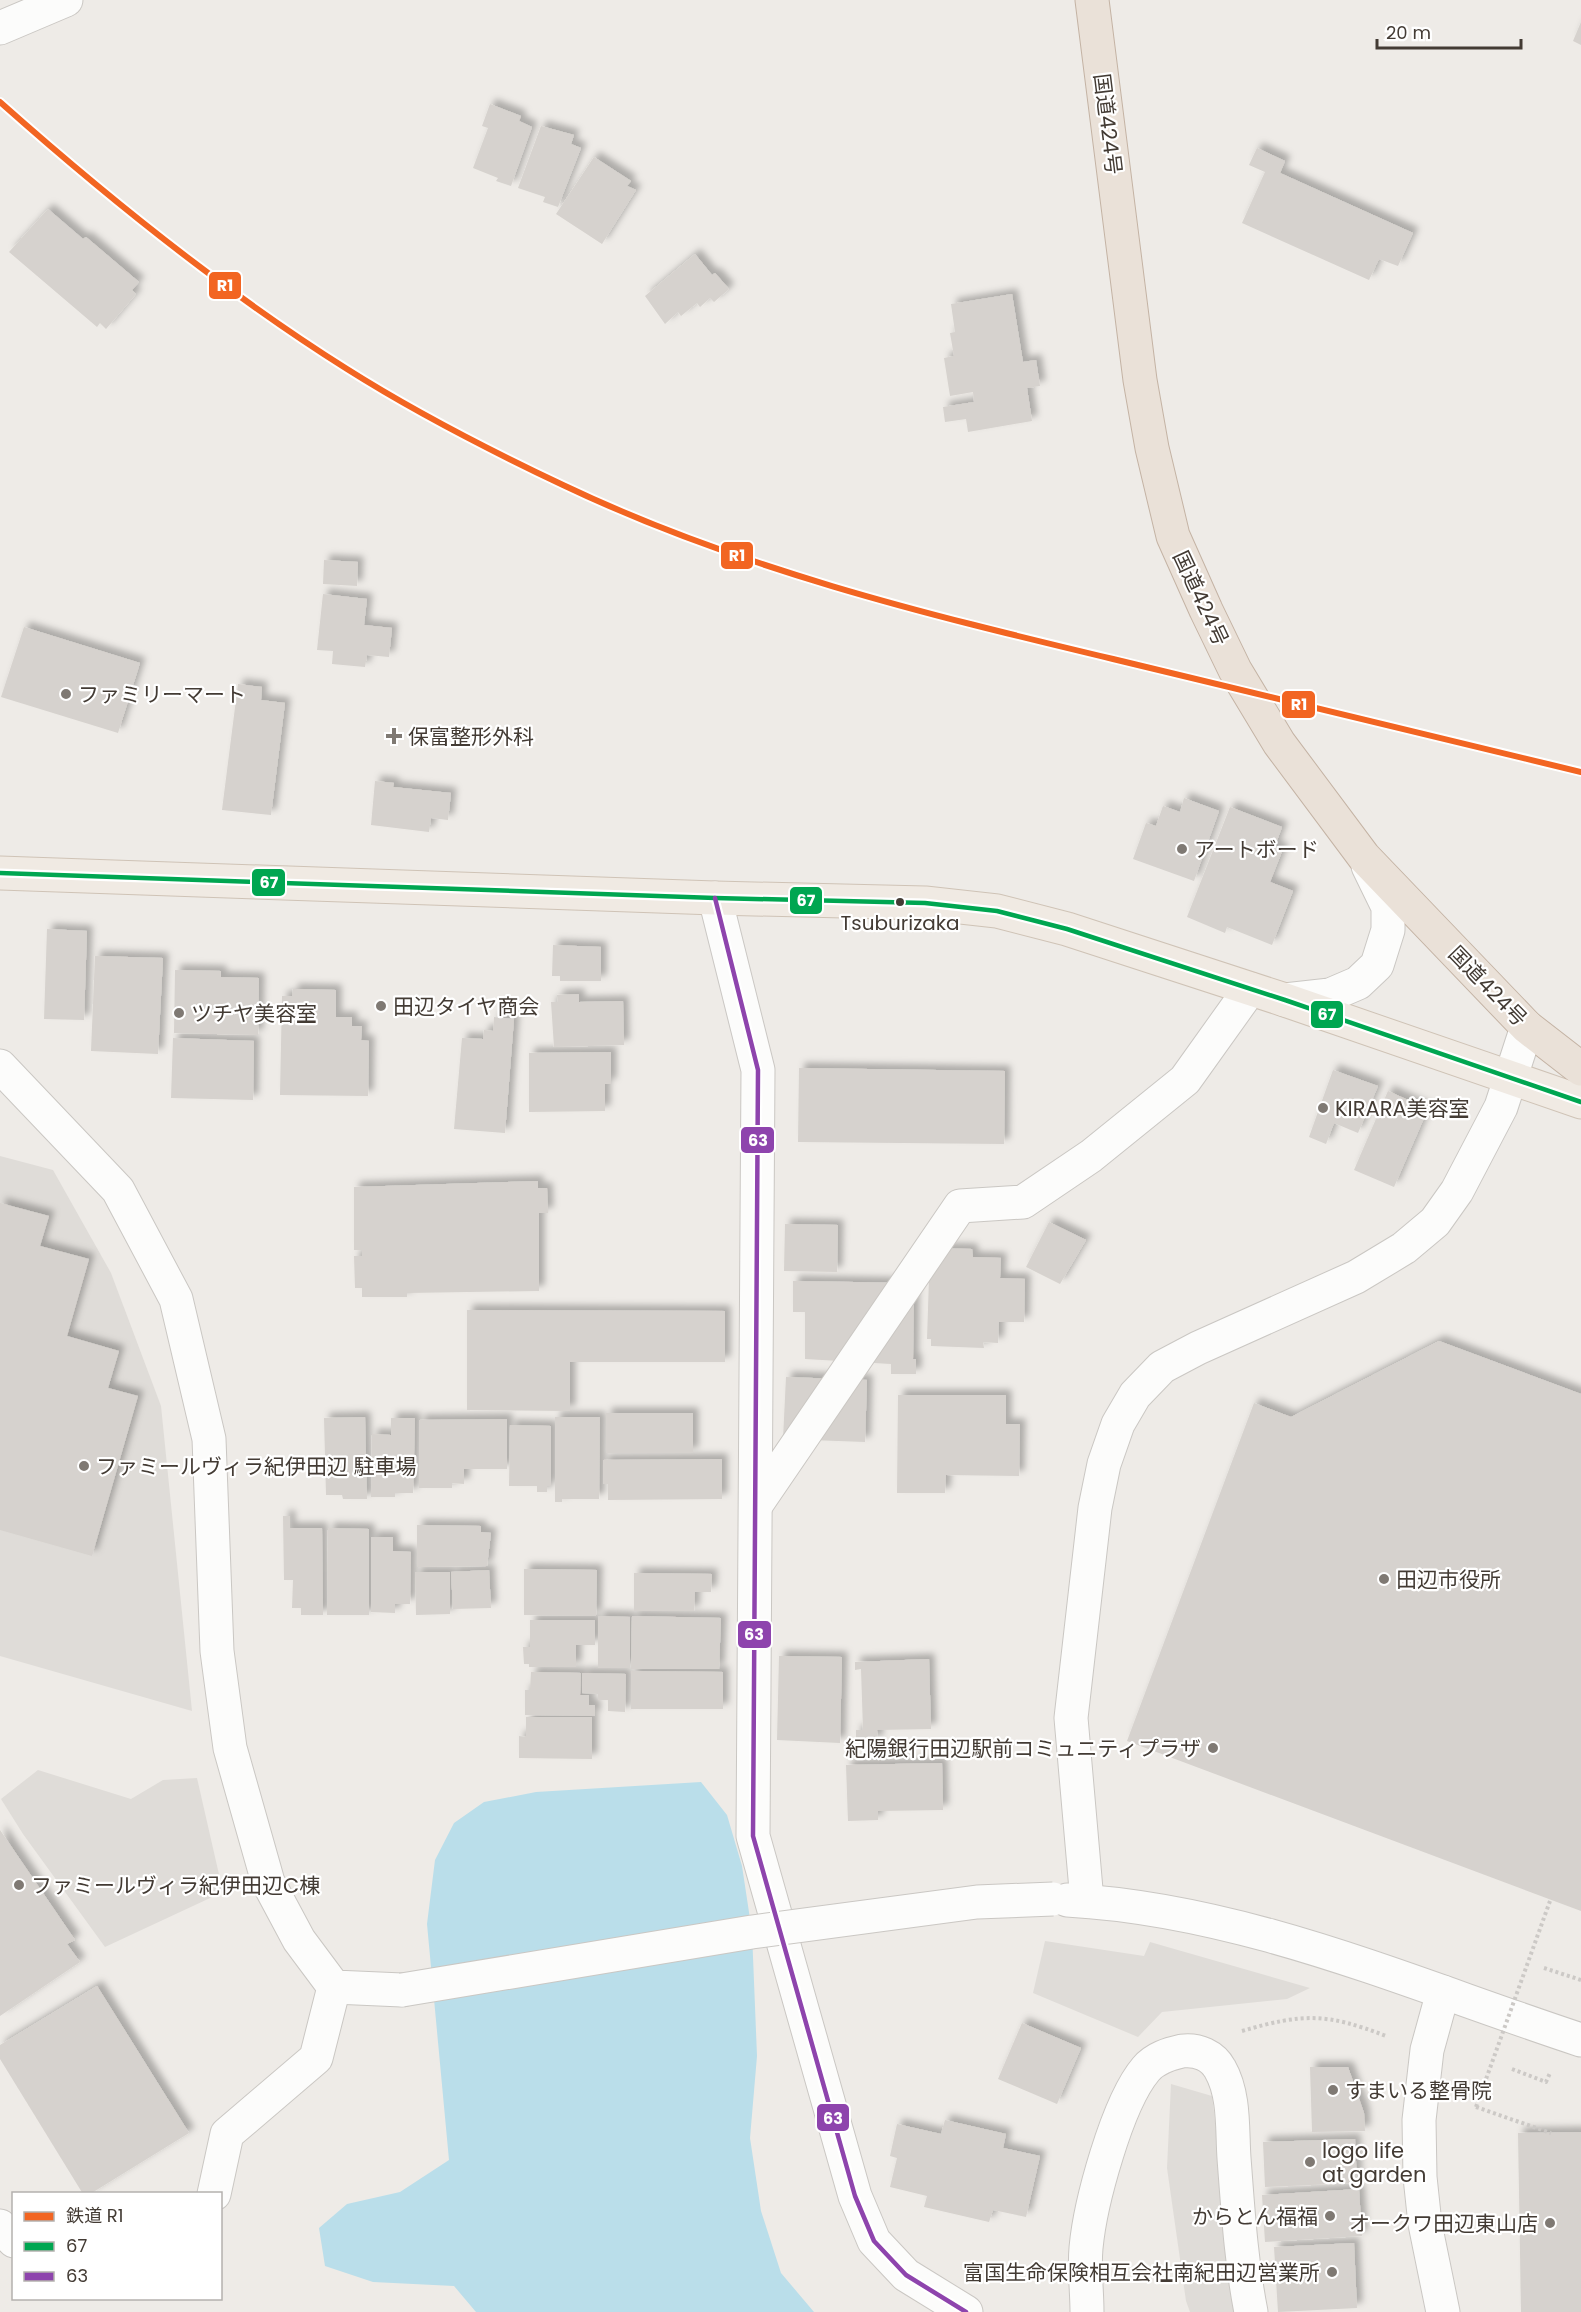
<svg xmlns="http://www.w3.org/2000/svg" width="1581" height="2312" font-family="Poppins,'Noto Sans JP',sans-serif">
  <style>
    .parking { fill: #dfdcd8 }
    .water { fill: #badeea }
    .building { fill: #d6d2ce; filter: url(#shadow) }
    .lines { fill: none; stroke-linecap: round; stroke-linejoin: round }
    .minor-casing { stroke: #cac7c3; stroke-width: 35 }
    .major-casing { stroke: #cfc3b6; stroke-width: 35 }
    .highway-casing { stroke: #c4b3a4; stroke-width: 35 }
    .path { stroke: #ccc9c6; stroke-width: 4; stroke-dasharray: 3 3; stroke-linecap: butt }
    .minor { stroke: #fcfcfb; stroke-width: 33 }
    .major { stroke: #f0eae3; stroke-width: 33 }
    .highway { stroke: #eae1d8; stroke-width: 33 }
    .minor-bridge-casing { stroke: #cac7c3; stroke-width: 35; stroke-linecap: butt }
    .path-bridge { stroke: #ccc9c6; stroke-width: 4; stroke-dasharray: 3 3; stroke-linecap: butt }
    .minor-bridge { stroke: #fcfcfb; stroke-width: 33 }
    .bus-1-casing { stroke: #fff; stroke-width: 9 }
    .bus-2-casing { stroke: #fff; stroke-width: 9 }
    .bus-1 { stroke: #00a651; stroke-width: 4.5 }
    .bus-2 { stroke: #8e44ad; stroke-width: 4.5 }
    .rail-1-casing { stroke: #fff; stroke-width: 10 }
    .rail-1 { stroke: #f26522; stroke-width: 6 }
    .poi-dot { fill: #7f7973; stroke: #fff; stroke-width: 2 }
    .bus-dot { fill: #433b34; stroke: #fff; stroke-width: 2 }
    .labels { text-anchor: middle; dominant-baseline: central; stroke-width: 4.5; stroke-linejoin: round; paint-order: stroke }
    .bus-label { font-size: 20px; fill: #433b34; stroke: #fff }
    .street-label { font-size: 21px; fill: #433b34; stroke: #fff }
    .poi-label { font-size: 21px; fill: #433b34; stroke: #fff; text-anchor: start }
    .line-badge { stroke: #fff; stroke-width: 2 }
    .badge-label { font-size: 16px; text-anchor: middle; font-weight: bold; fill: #fff }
  </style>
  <defs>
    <filter id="shadow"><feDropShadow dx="5.5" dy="-5.5" stdDeviation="3" flood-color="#0004"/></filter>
  </defs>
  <rect width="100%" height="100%" fill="#eeebe7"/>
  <!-- parking -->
  <g class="parking">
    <path d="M0 1156 53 1170 111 1273 161 1406 192 1711 0 1656Z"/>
    <path d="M38 1770 131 1799 163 1780 197 1778 223 1892 105 1947 23 1834 1 1799Z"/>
    <path d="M1045 1941 1144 1956 1150 1942 1310 1988 1287 1999 1162 2012 1138 2037 1033 1993Z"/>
    <path d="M1171 2084 1212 2096 1238 2312H1190L1186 2301 1167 2168Z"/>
  </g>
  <!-- water -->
  <path class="water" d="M701 1782 727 1815 742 1866 752 1932 757 2056 750 2138 761 2211 781 2273 814 2312H476L454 2286 373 2282 325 2266 319 2228 347 2204 400 2192 449 2160 427 1924 435 1860 454 1823 484 1802 536 1792Z"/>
  <!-- building -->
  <g class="building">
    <path d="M1581 22V45L1573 41Z"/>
    <path d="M490 104 521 116 519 121 532 127 511 186 496 181 498 178 473 168 488 128 482 126Z"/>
    <path d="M541 126 574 135 571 144 581 148 558 207 543 202 545 197 518 188Z"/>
    <path d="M1257 148 1285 161 1280 173 1413 233 1398 266 1379 259 1369 280 1242 223 1265 172 1249 165Z"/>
    <path d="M594 157 631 181 627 186 636 190 602 244 556 214Z"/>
    <path d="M48 209 83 239 86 237 139 282 132 290 136 294 106 329 100 323 97 327 9 252Z"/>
    <path d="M695 254 712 275 715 273 729 289 714 302 710 298 700 307 697 303 681 316 678 312 665 324 645 296Z"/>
    <path d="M1012 294 1023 362 1036 360 1040 386 1027 388 1032 421 968 432 966 419 945 422 943 407 974 402 973 392 950 396 944 358 954 356 950 333 955 332 951 304Z"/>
    <path d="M324 560 358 562 357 586 323 584Z"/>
    <path d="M323 594 367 599 364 625 392 628 389 657 367 655 365 667 332 664 333 651 317 650Z"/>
    <path d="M24 627 140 663 118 733 1 697Z"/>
    <path d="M238 684 262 687 261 700 285 703 271 815 222 810Z"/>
    <path d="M375 781 394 783 393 787 451 793 448 820 431 818 429 832 371 825Z"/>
    <path d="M1184 798 1219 811 1194 881 1133 859 1146 823 1156 826 1163 806 1180 812Z"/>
    <path d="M1230 807 1282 827 1275 846 1283 849 1270 882 1293 891 1272 945 1227 927 1225 933 1187 917Z"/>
    <path d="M47 929 87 931 84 1020 44 1019Z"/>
    <path d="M553 945 601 947V981H560V976H552Z"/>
    <path d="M95 956 163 958 158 1054 91 1051Z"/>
    <path d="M175 970 221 971V977L259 978 258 1035 174 1033Z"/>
    <path d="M293 989 336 990V1017H352V1026H362L361 1040 369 1041 368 1096 280 1095 282 996H292Z"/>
    <path d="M579 994V1002L623 1001 624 1045 554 1047 551 1002H558L557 995Z"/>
    <path d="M494 1017 514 1019 505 1133 454 1129 462 1038 483 1039 484 1030 493 1031Z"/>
    <path d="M173 1038 254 1041 253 1100 171 1098Z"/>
    <path d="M611 1052V1084H605V1111L529 1112V1053Z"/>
    <path d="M799 1068 1005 1071 1004 1144 798 1142Z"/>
    <path d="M1333 1070 1378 1086 1358 1133 1334 1123 1326 1144 1309 1137Z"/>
    <path d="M1388 1091 1428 1109 1394 1187 1354 1170Z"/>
    <path d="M538 1181V1188H547L548 1213H539V1291L407 1293V1297H362V1288H355L354 1256H362V1250H354V1187Z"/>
    <path d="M0 1203 49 1216 40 1246 89 1259 67 1336 119 1351 108 1388 138 1396 92 1556 0 1530Z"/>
    <path d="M1049 1222 1086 1240 1060 1284 1026 1267Z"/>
    <path d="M785 1224 838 1225 837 1272 784 1271Z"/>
    <path d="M930 1248 972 1249 973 1257 1001 1258 1000 1278 1025 1279 1024 1322H999L998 1343 983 1342 984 1348 931 1346V1339H927Z"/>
    <path d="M793 1281 914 1283 913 1359H916V1374H891V1364L805 1359V1312H793Z"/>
    <path d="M467 1310 725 1311V1362H570V1411L467 1410Z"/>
    <path d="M1439 1341 1581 1394V1911L1127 1741 1254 1403 1291 1417Z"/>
    <path d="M786 1377 867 1380 865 1442 783 1439Z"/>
    <path d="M898 1395H1006V1424H1020L1019 1476 946 1475 945 1493H897Z"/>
    <rect x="606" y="1413" width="87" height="40"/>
    <path d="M365 1417 367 1499H343L342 1495H326L324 1418Z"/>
    <path d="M555 1417H600L599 1499H562V1502H555Z"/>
    <path d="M391 1418H415L413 1493H395V1497H371L372 1434 391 1435Z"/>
    <path d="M507 1419V1469H464V1484L452 1483V1488H419V1420Z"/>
    <path d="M510 1425 551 1426V1486H547V1492H537V1486H509Z"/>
    <path d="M722 1459V1499L608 1500V1484H603V1460Z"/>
    <path d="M283 1516H290V1528H322L323 1615H301V1608H292L293 1580H284Z"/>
    <path d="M417 1525 481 1526V1532L491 1533 487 1566 417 1567Z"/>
    <path d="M328 1528 369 1529V1615H327Z"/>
    <path d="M371 1537H393V1551L411 1552 410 1604H395V1613L371 1612Z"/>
    <path d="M524 1569 597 1570 596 1616 524 1615Z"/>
    <path d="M489 1570 491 1608 453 1609 451 1572Z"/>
    <path d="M415 1572H450V1614L416 1615Z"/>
    <path d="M634 1573 712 1574 711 1592H695L694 1611H634Z"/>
    <path d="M598 1616 630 1617V1668H598Z"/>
    <path d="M632 1616 721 1618 719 1669H631Z"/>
    <path d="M530 1620H595V1645H576V1667H529V1664H524L523 1647H530Z"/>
    <path d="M779 1656 842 1657 840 1743 777 1740Z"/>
    <path d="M929 1659 931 1729 877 1730 878 1741H856V1730H863L861 1669 855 1670V1662Z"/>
    <path d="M631 1671 723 1672V1709H631Z"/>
    <path d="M531 1672 581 1673 580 1695H589V1705H595V1716L525 1715V1690H530Z"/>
    <path d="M582 1673 626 1674 625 1712 608 1711V1700H598V1694L582 1693Z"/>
    <path d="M526 1717H592V1759L519 1758V1736L526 1737Z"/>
    <path d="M942 1763 943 1810 878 1811V1820L848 1821 846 1765Z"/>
    <path d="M0 1830 75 1940 67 1944 80 1962 0 2016Z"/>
    <path d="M97 1986 189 2133 90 2194H83L0 2059V2045Z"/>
    <path d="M1022 2023 1081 2048 1057 2104 998 2079Z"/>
    <path d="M1310 2067H1348L1364 2113 1365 2131 1312 2132Z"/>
    <path d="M945 2120 1006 2134 1003 2148 1040 2156 1026 2217 993 2210 989 2222 924 2207 927 2196 890 2187 897 2158 890 2156 897 2124 941 2134Z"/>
    <path d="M1581 2132V2312H1521L1518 2133Z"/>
    <path d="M1355 2139 1357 2183 1265 2187 1263 2142Z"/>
    <path d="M1359 2189 1362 2236 1265 2242 1262 2195Z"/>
    <path d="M1354 2243 1357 2308 1278 2312 1274 2247Z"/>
  </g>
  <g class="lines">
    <defs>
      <g id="minor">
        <path d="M0 28 66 0"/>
        <path d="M715 898 758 1070 753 1836 855 2196 874 2241 906 2275 966 2312"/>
        <path d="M1285 1000 1330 995 1358 983 1377 965 1388 930V907L1368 866"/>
        <path d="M0 1066 118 1190 176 1299 209 1439 217 1651 230 1748 268 1882 299 1940 334 1987 402 1990"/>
        <path d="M756 1505 960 1206 1023 1202 1091 1156 1185 1080 1250 989"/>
        <path d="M1067 1900C1247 1910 1413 1985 1581 2040"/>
        <path d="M1087 1901 1071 1718 1095 1508 1104 1464 1118 1424 1135 1395 1162 1367 1198 1348 1356 1277 1404 1248 1435 1222 1457 1191 1501 1107 1527 1027"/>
        <path d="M214 2194 227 2134 316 2058 334 1987"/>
        <path d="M0 2226 14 2241"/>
        <path d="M1087 2312C1087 2291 1084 2269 1086 2248 1090 2204 1117 2103 1146 2069 1155 2058 1169 2054 1182 2051 1198 2049 1213 2056 1220 2069 1235 2095 1232 2130 1234 2158 1238 2210 1241 2261 1251 2312"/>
        <path d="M1443 2312 1425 2224 1420 2177 1419 2120 1427 2050 1443 1992"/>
      </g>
      <path id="major" d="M0 873 715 898 925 903 997 911 1067 929 1285 1000 1581 1102"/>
      <path id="highway" d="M1092 0 1140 380 1152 448 1173 536 1206 610 1235 670 1279 743 1364 857 1527 1027 1581 1069"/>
    </defs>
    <!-- minor casing -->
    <use href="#minor" class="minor-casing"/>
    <!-- major casing -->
    <use href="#major" class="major-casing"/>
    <!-- highway casing -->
    <use href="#highway" class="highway-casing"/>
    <!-- path -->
    <g class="path">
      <path d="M1544 1968 1581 1980"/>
      <path d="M1242 2031C1304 2013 1326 2013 1386 2036"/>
      <path d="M1512 2069 1546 2082 1550 2073"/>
      <path d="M1476 2107 1551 2133"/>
    </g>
    <!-- minor -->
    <use href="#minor" class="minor"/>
    <!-- major -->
    <use href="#major" class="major"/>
    <!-- highway -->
    <use href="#highway" class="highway"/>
    <defs>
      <path id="minor-bridge" d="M402 1990 752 1932 977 1902 1053 1899"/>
    </defs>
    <!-- minor-bridge casing -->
    <use href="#minor-bridge" class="minor-bridge-casing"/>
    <!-- path-bridge -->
    <path class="path-bridge" d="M1476 2107 1550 1901"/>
    <!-- minor-bridge -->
    <use href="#minor-bridge" class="minor-bridge"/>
    <defs>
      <path id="bus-1" d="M0 873 715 898 925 903 997 911 1067 929 1285 1000 1581 1102"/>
      <path id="bus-2" d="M715 898 758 1070 753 1836 855 2196 874 2241 906 2275 966 2312"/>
    </defs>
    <!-- bus-1 casing -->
    <use href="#bus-1" class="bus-1-casing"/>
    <!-- bus-2 casing -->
    <use href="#bus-2" class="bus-2-casing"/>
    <!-- bus-1 -->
    <use href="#bus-1" class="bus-1"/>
    <!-- bus-2 -->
    <use href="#bus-2" class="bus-2"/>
    <defs>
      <path id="rail-1" d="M0 102C109 199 223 291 347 369 415 412 489 450 563 485 737 568 925 614 1113 659 1269 697 1425 735 1581 772"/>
    </defs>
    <!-- rail-1 casing -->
    <use href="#rail-1" class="rail-1-casing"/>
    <!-- rail-1 -->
    <use href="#rail-1" class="rail-1"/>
  </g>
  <!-- markers -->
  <g class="poi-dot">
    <circle cx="66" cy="694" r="6"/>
    <path d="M391 727h6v6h6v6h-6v6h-6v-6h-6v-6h6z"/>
    <circle cx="1182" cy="849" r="6"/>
    <circle cx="381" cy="1006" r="6"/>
    <circle cx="179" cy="1013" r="6"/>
    <circle cx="1323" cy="1108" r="6"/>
    <circle cx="84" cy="1466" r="6"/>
    <circle cx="1384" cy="1579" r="6"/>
    <circle cx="1213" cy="1748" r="6"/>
    <circle cx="19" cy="1885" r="6"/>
    <circle cx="1333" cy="2090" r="6"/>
    <circle cx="1310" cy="2162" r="6"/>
    <circle cx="1330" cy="2216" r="6"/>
    <circle cx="1550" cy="2223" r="6"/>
    <circle cx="1332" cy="2272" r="6"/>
  </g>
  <circle class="bus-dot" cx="900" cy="902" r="5"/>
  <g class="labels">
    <!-- bus labels -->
    <g class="bus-label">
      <text x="900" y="923">Tsuburizaka</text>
    </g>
    <!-- street labels -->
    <g class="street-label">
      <text transform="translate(1108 124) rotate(83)">国道424号</text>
      <text transform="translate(1201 598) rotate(65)">国道424号</text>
      <text transform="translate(1488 986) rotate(46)">国道424号</text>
    </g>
    <!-- poi labels -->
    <g class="poi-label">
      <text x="78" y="694">ファミリーマート</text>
      <text x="408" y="736">保富整形外科</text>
      <text x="1194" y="849">アートボード</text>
      <text x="393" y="1006">田辺タイヤ商会</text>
      <text x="191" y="1013">ツチヤ美容室</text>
      <text x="1335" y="1108">KIRARA美容室</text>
      <text x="96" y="1466">ファミールヴィラ紀伊田辺 駐車場</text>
      <text x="1396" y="1579">田辺市役所</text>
      <text x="1201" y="1748" text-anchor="end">紀陽銀行田辺駅前コミュニティプラザ</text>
      <text x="31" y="1885">ファミールヴィラ紀伊田辺C棟</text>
      <text x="1345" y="2090">すまいる整骨院</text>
      <text x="1322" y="2150">logo life<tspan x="1322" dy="24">at garden</tspan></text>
      <text x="1318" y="2216" text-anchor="end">からとん福福</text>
      <text x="1538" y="2223" text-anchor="end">オークワ田辺東山店</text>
      <text x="1320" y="2272" text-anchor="end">富国生命保険相互会社南紀田辺営業所</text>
    </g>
  </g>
  <g class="line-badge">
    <rect x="208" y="271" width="34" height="29" rx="6" fill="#f26522"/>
    <rect x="720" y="541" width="34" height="29" rx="6" fill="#f26522"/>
    <rect x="1281" y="690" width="35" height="29" rx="6" fill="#f26522"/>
    <rect x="251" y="868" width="35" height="29" rx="6" fill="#00a651"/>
    <rect x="789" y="886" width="34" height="29" rx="6" fill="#00a651"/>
    <rect x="1310" y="1000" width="34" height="29" rx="6" fill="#00a651"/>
    <rect x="740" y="1126" width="35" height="28" rx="6" fill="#8e44ad"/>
    <rect x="737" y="1620" width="35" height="29" rx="6" fill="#8e44ad"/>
    <rect x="816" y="2103" width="34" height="29" rx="6" fill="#8e44ad"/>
  </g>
  <g class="badge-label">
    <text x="225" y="291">R1</text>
    <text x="737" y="561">R1</text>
    <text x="1299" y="710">R1</text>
    <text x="269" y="888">67</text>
    <text x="806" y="906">67</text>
    <text x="1327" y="1020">67</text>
    <text x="758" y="1146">63</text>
    <text x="754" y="1640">63</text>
    <text x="833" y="2124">63</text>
  </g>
  <!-- legend -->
  <rect x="12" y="2192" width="210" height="108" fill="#ffffff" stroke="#b4b1ae" stroke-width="1.5"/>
  <rect x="24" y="2212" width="30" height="9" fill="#f26522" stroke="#b4b1ae" stroke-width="1.5"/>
  <text x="66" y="2222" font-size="18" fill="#433b34">鉄道 R1</text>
  <rect x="24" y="2242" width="30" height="9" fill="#00a651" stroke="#b4b1ae" stroke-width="1.5"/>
  <text x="66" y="2252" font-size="18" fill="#433b34">67</text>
  <rect x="24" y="2272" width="30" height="9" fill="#8e44ad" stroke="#b4b1ae" stroke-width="1.5"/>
  <text x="66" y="2282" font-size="18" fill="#433b34">63</text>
  <!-- scale -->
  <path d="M1377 39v9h144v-9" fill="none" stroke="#433b34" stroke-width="3"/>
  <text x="1386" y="39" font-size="18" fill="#433b34" stroke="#ffffff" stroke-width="4.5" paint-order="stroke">20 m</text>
</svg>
